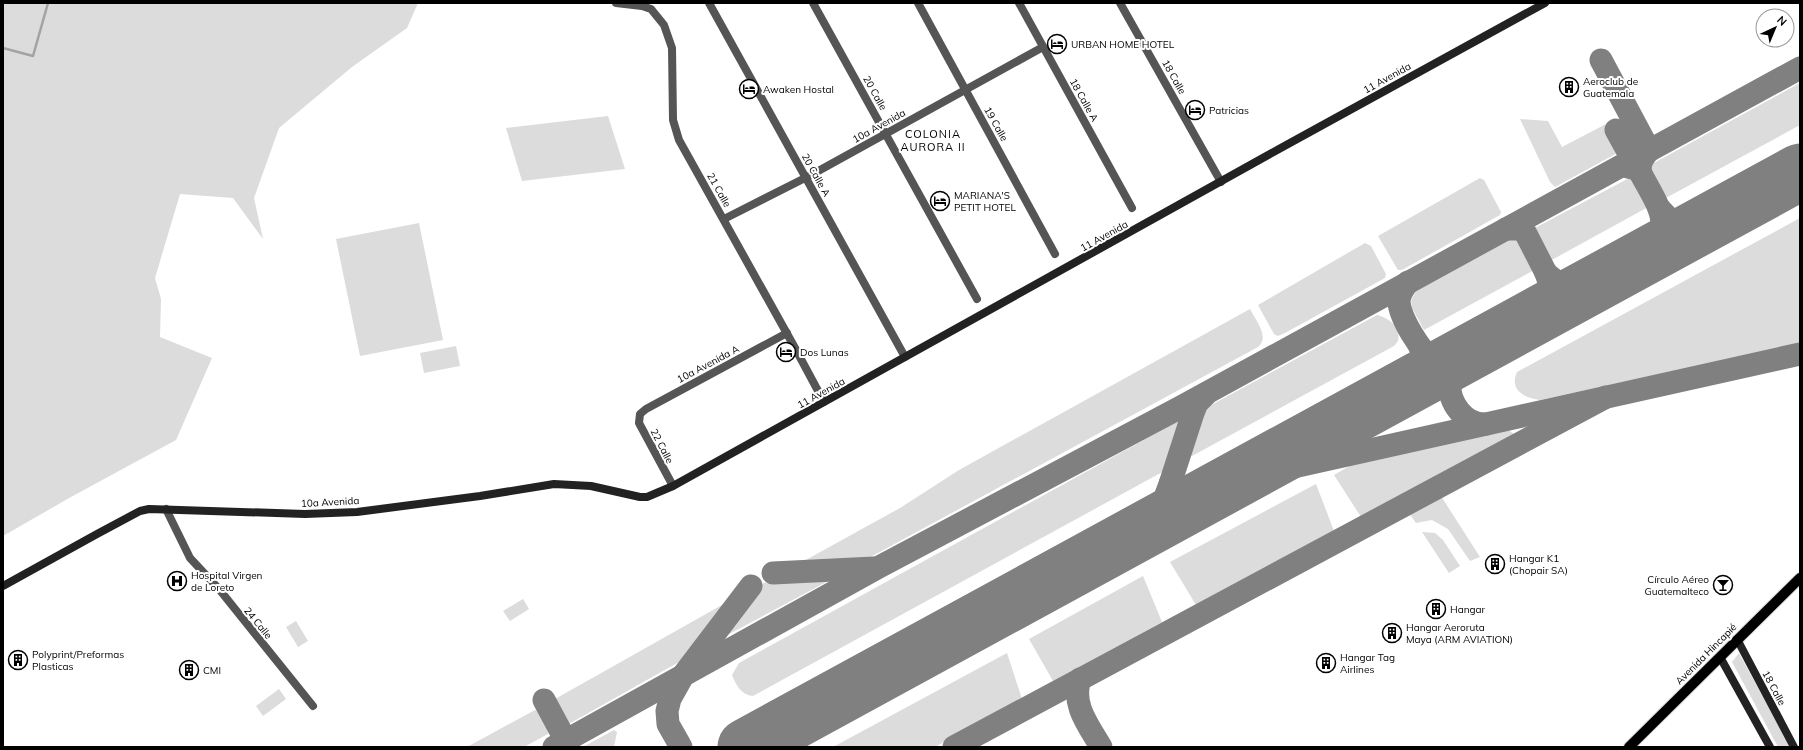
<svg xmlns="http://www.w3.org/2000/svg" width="1803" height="750" font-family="Mulish,sans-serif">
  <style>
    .green { fill: #dcdcdc }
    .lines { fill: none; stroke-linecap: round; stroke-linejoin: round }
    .stream { stroke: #a3a3a3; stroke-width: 2.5 }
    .taxiway { stroke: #808080; stroke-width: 23 }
    .runway { stroke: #808080; stroke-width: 57 }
    .primary-casing { stroke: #dbdbdb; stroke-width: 12 }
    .minor { stroke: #555; stroke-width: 8 }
    .secondary { stroke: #222; stroke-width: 8 }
    .primary { stroke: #000; stroke-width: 10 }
    .labels { text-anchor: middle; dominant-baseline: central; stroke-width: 4; stroke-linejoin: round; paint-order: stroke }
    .poi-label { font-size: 10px; fill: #000; stroke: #fff; text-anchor: start }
    .street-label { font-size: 10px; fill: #000; stroke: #fff }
    .neighbourhood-label { font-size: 11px; letter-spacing: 1px; fill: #000; stroke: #fff }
  </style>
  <rect width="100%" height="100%" fill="#fff"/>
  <!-- green -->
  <g class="green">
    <path d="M3 3H418L407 28 352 67 279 128 254 198 263 239 233 198 180 194 155 278 161 299 160 337 212 358 176 440 71 497 3 536Z"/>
    <path d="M1800 83V125L1664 199 1650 173V168L1652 164Z"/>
    <path d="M608 116 625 169 522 181 506 128Z"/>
    <path d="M1520 119 1548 121 1562 147 1606 124 1621 151 1555 187 1550 182Z"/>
    <path d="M1633 176 1650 206 1548 262 1531 230Z"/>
    <path d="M1480 178 1484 180 1501 212 1500 215 1402 270H1398L1378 236Z"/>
    <path d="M1800 218V344L1540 400C1524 398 1509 390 1517 372Z"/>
    <path d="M419 223 443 340 360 356 336 239Z"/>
    <path d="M1514 238H1519L1522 240 1538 268 1424 330 1412 308 1411 301 1416 291Z"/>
    <path d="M1365 243 1371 246 1386 274 1385 278 1285 333 1278 336 1274 334 1258 305Z"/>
    <path d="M1250 309C1256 321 1270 337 1258 347L865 560 858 562 793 567 900 508 959 470Z"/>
    <path d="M1377 315C1389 318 1401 327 1398 341L1394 346 1192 456 1188 455 1202 410Z"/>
    <path d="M456 346 460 366 424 373 420 353Z"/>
    <path d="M1182 419 1166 470 753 696C741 695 736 685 732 675L739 663Z"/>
    <path d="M1507 429 1514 434V437L1512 440 1361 517 1334 475 1353 464Z"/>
    <path d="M1316 484 1334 531 1196 605 1170 562Z"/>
    <path d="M1439 493 1480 557 1470 561 1448 529 1432 520 1416 523 1407 510Z"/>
    <path d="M1422 532 1435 533 1443 540 1460 566 1449 573Z"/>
    <path d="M829 574 833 575 832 579 718 640 719 637 763 583Z"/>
    <path d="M1143 576 1162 622 1053 681 1029 639Z"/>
    <path d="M523 599 529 609 510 621 503 611Z"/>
    <path d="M729 601 731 603 686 658 567 725 562 723 553 706 555 699Z"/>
    <path d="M296 621 308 641 298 647 286 627Z"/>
    <path d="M1007 653 1022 699 935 747H833Z"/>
    <path d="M1739 653 1790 747H1778L1732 662Z"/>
    <path d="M279 689 286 699 263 716 256 706Z"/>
    <path d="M535 710 542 713 550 728 548 734 524 747H467Z"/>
    <path d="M614 730 617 732 614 747H583Z"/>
  </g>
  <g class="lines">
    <!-- stream -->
    <path class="stream" d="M3 48 33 56 48 3"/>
    <!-- taxiway -->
    <g class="taxiway">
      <path d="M1601 60 1649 150C1643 158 1638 164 1641 174"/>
      <path d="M1616 130 1632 159"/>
      <path d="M1628 167 1637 169 1641 174C1659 208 1677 228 1642 258"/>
      <path d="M1660 209C1673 223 1680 232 1700 226"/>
      <path d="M1506 229H1518L1525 232 1546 273 1550 285 1549 297 1543 308 1535 316"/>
      <path d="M1546 273C1559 285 1569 289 1587 288"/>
      <path d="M1408 282C1404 288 1399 294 1399 302 1400 318 1421 352 1434 361 1437 364 1441 365 1445 365"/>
      <path d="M1461 357C1455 364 1451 373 1450 382 1448 403 1465 425 1486 424"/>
      <path d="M1418 380C1427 369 1424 360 1420 347"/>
      <path d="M1235 480 1800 354"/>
      <path d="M1170 484C1172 496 1177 501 1188 506"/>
      <path d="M1155 524 1170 484 1193 413 1197 403 1206 394"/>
      <path d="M773 573 874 568"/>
      <path d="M1080 679C1071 705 1089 726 1101 747"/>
      <path d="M544 700 566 741"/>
      <path d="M554 747 879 567 1181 407 1800 68"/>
      <path d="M681 747 668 724 667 711 670 699 684 674 751 586"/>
      <path d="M954 747 1606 397"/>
    </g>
    <!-- runway -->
    <path class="runway" d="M746 747 1800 172"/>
    <defs>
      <path id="primary" d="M1629 747 1800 578"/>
    </defs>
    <!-- primary casing -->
    <use href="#primary" class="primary-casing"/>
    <!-- minor -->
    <g class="minor">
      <path d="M616 3 642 6 651 9 664 25 672 48 673 120 679 140 795 348 824 402"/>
      <path d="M709 3 905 357"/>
      <path d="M813 3 977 299"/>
      <path d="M918 3 1055 254"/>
      <path d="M1019 3 1132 208"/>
      <path d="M1120 3 1221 182"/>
      <path d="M724 219 811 175 1043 47"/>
      <path d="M673 486 639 423 640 414 646 409 787 333"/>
      <path d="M166 509 190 558 219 589 313 706"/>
    </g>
    <!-- secondary -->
    <g class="secondary">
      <path d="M3 586 97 534 140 511 149 509 305 514 357 512 480 496 554 484 591 486 640 497H647L673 486 1279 149 1545 3"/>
      <path d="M1737 639 1794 747"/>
      <path d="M1720 657 1770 747"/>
    </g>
    <!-- primary -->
    <use href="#primary" class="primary"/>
  </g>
  <!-- icons -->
  <defs>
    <symbol id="hotel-ring" viewBox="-11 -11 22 22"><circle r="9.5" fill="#fff" stroke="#000" stroke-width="1.5"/><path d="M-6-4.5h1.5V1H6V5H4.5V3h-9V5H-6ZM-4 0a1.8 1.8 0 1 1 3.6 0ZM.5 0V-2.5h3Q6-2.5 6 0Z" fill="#000"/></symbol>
    <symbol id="building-ring" viewBox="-11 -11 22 22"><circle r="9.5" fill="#fff" stroke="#000" stroke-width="1.5"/><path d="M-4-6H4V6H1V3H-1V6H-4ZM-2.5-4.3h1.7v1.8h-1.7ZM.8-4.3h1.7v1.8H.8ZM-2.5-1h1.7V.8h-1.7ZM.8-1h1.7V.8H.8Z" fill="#000"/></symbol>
    <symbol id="hospital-ring" viewBox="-11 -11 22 22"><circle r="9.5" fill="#fff" stroke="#000" stroke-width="1.5"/><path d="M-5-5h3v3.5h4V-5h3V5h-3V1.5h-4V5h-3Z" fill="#000"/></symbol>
    <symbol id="bar-ring" viewBox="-11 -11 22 22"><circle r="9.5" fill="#fff" stroke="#000" stroke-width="1.5"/><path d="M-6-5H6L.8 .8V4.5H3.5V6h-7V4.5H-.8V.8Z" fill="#000"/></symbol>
  </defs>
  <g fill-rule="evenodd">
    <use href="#hotel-ring" x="1046" y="33" width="22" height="22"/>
    <use href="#building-ring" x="1558" y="76" width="22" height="22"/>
    <use href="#hotel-ring" x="738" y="78" width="22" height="22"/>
    <use href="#hotel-ring" x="1184" y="99" width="22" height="22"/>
    <use href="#hotel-ring" x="929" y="190" width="22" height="22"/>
    <use href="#hotel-ring" x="775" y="341" width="22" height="22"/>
    <use href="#building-ring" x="1484" y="553" width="22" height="22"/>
    <use href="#hospital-ring" x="166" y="570" width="22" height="22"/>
    <use href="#bar-ring" x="1712" y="574" width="22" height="22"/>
    <use href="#building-ring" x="1425" y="598" width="22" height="22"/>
    <use href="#building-ring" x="1381" y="622" width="22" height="22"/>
    <use href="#building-ring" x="7" y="649" width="22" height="22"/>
    <use href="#building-ring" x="1315" y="652" width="22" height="22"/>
    <use href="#building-ring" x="178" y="659" width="22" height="22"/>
  </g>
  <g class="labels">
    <!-- poi labels -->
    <g class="poi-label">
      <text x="1071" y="44">URBAN HOME HOTEL</text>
      <text x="1583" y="81">Aeroclub de<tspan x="1583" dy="12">Guatemala</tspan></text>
      <text x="763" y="89">Awaken Hostal</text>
      <text x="1209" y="110">Patricias</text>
      <text x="954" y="195">MARIANA'S<tspan x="954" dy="12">PETIT HOTEL</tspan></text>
      <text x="800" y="352">Dos Lunas</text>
      <text x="1509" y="558">Hangar K1<tspan x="1509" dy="12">(Chopair SA)</tspan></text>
      <text x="191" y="575">Hospital Virgen<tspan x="191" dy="12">de Loreto</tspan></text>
      <text x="1709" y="579" text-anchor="end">Círculo Aéreo<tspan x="1709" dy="12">Guatemalteco</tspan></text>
      <text x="1450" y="609">Hangar</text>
      <text x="1406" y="627">Hangar Aeroruta<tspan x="1406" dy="12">Maya (ARM AVIATION)</tspan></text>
      <text x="32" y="654">Polyprint/Preformas<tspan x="32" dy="12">Plasticas</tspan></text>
      <text x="1340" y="657">Hangar Tag<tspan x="1340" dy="12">Airlines</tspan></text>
      <text x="203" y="670">CMI</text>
    </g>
    <!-- street labels -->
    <g class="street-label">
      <text transform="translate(1174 77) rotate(61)">18 Calle</text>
      <text transform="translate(1387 78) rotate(-29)">11 Avenida</text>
      <text transform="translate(875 93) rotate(61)">20 Calle</text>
      <text transform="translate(1084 100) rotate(61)">18 Calle A</text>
      <text transform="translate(996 124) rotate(61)">19 Calle</text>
      <text transform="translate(879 126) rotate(-29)">10a Avenida</text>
      <text transform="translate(816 175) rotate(61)">20 Calle A</text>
      <text transform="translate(719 190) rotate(61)">21 Calle</text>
      <text transform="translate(1104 236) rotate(-29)">11 Avenida</text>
      <text transform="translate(708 364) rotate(-28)">10a Avenida A</text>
      <text transform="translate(821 393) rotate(-29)">11 Avenida</text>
      <text transform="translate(662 446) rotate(63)">22 Calle</text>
      <text transform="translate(330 502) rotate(-3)">10a Avenida</text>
      <text transform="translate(258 623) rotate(51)">24 Calle</text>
      <text transform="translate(1706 654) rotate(-45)">Avenida Hincapié</text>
      <text transform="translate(1774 688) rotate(62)">18 Calle</text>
    </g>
    <!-- neighbourhood labels -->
    <g class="neighbourhood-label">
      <text x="933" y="134">COLONIA<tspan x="933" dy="13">AURORA II</tspan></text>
    </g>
  </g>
  <!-- border -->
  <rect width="1803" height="750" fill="none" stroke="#000000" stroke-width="8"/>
  <!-- north arrow -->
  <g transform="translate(1775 28) rotate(44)"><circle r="19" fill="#ffffff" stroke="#999999"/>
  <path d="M0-3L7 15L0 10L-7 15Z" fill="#000000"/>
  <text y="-6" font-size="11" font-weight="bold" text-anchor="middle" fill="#000000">N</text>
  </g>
</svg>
